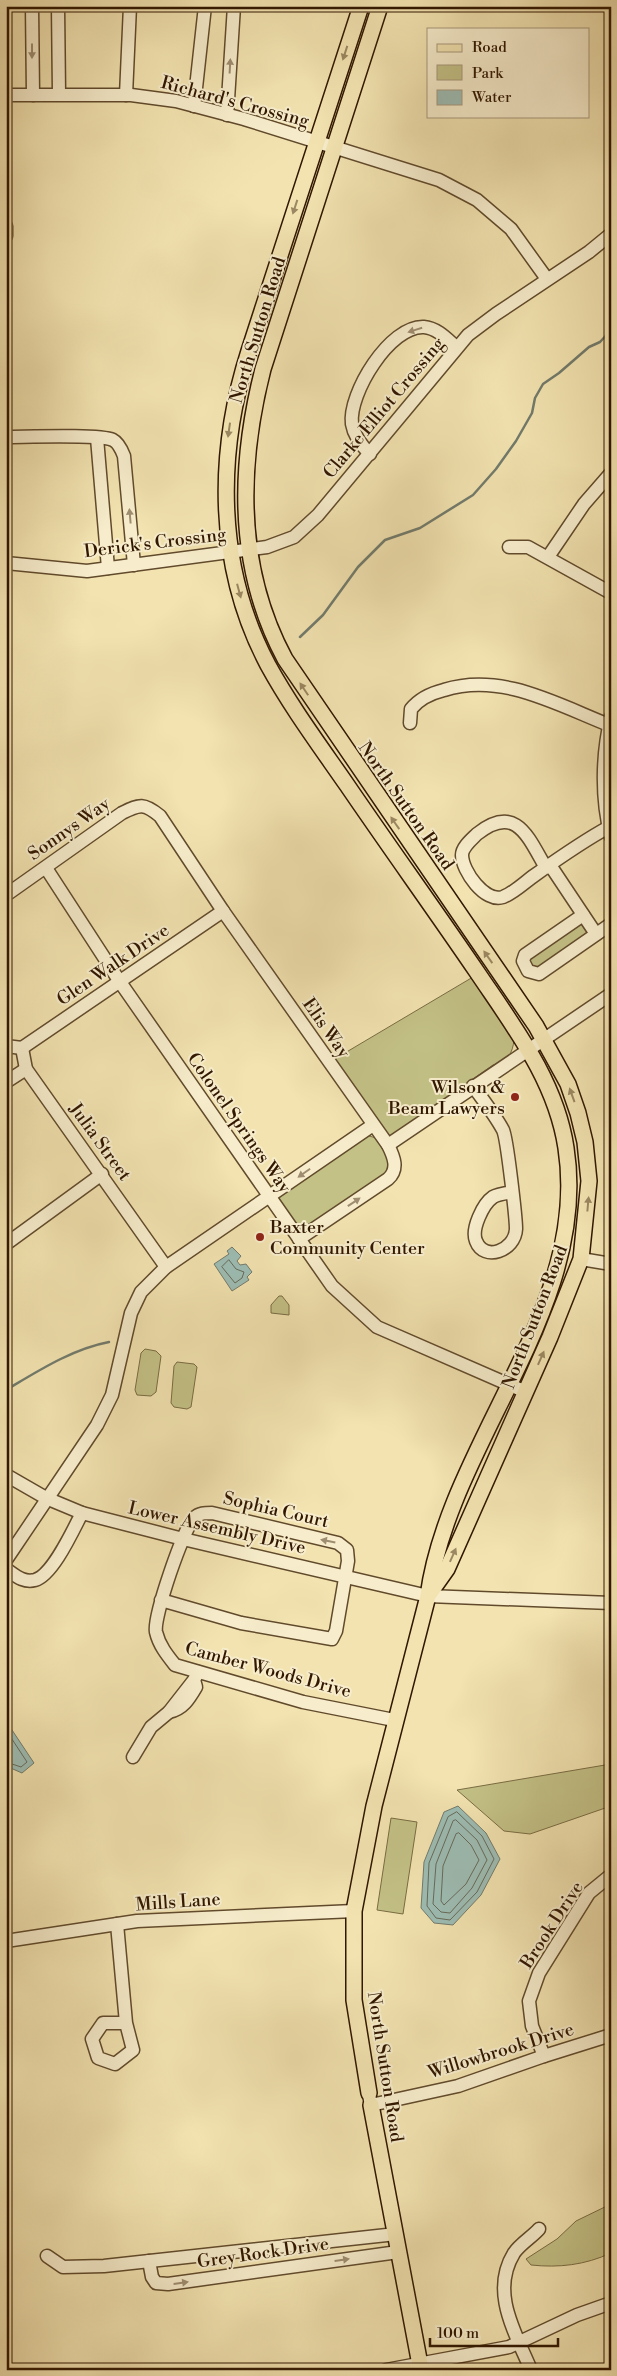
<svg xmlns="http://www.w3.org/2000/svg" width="617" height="2376" font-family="'Libre Bodoni',serif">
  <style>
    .green { fill: #c3c186; stroke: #7a6c43 }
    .water { fill: #9dbdb4; stroke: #727b6c }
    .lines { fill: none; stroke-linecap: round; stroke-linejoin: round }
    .shore { stroke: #676a5a; stroke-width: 1 }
    .stream { stroke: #727b6c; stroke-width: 2.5 }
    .minor-casing { stroke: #614a2c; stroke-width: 15 }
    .major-casing { stroke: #311700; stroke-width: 18 }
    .minor { stroke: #f7edcc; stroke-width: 12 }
    .major { stroke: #f2e3b0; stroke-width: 15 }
    .oneway { fill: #9e8d70 }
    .oneway2 { fill: #9b8761 }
    .poi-dot { fill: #8f2418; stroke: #f7edcc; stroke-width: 2 }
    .labels { text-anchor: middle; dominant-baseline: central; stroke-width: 4; stroke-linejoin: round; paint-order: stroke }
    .street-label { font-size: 18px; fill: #311700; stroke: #f7edcc }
    .poi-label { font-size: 18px; fill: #311700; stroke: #f7edcc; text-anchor: end }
  </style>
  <rect width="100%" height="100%" fill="#f2e3b0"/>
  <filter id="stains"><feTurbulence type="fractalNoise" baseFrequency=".004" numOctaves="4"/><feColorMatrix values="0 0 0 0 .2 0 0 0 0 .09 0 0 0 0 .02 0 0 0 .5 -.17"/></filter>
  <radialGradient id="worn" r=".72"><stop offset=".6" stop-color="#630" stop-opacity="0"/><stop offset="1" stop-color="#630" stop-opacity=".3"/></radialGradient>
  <!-- green -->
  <g class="green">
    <path d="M580 920 592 931 538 971 526 960Z"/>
    <path d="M473 977 514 1040C513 1052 507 1064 493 1065L410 1123C406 1129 393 1137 386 1136L333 1060Z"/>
    <path d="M366 1135 376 1138 390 1158 389 1171 302 1230H300L279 1200 280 1196Z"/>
    <path d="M279 1296H282L289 1305V1315L271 1313V1305Z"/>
    <path d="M145 1349 156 1351 161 1356 156 1392 151 1396 137 1395 135 1390 141 1353Z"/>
    <path d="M177 1362 194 1364 197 1367 191 1407 187 1409 174 1407 171 1403 174 1366Z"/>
    <path d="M611 1764V1806L530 1834 504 1831 457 1790Z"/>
    <path d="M391 1818 417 1822 403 1914 377 1910Z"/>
    <path d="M611 2204V2253C585 2265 559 2268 531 2265L526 2259 557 2239 576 2221Z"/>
  </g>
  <!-- water -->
  <g class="water">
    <path d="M232 1247 241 1256 237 1261 240 1265 246 1264 252 1272 247 1277 249 1280 232 1291 214 1264 229 1254 227 1251Z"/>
    <path d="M6 1721 34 1763 22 1773 6 1766Z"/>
    <path d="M458 1806 486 1833 500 1859 481 1895 453 1925 434 1923 421 1908 424 1862 444 1812Z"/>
  </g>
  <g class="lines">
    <!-- shore -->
    <g class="shore">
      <path d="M229 1260 236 1269 244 1272 242 1278 235 1283 222 1267Z"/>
      <path d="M6 1730 27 1762 21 1767 6 1762"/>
      <path d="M457 1812 482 1836 494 1859 477 1892 450 1920 436 1918 427 1906 429 1863 448 1817Z"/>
      <path d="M456 1820 477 1840 487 1860 472 1888 450 1913 441 1912 433 1904 436 1864 453 1821Z"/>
      <path d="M459 1833 471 1845 479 1860 466 1884 444 1905 441 1901 443 1866 456 1834Z"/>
    </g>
    <!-- stream -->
    <g class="stream">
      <path d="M300 637 323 615 358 567 385 540 420 528 473 495 496 469 516 441 532 413 535 398 543 384 559 373 589 347 600 342 611 330"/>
      <path d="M6 1390C38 1371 72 1349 109 1342"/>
    </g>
    <defs>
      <g id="minor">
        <path d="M32 6 33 95"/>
        <path d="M58 6 59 94"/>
        <path d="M6 95H131L176 101 244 119 439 180 477 200 511 229 547 279"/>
        <path d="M126 95 130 6"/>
        <path d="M194 106 205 6"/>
        <path d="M227 115 234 6"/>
        <path d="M6 226V236"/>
        <path d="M6 437C26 437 99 434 113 440 119 443 122 451 124 456L134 565"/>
        <path d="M97 438 108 568"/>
        <path d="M370 454C361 445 354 436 352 424 348 394 390 325 424 327 437 328 447 339 456 347"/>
        <path d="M509 547H528L611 593"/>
        <path d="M548 557 584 504 611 473"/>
        <path d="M6 563 87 571 267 547 294 537 318 515 468 335 496 314 589 252 611 234"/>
        <path d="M611 717C602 755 601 798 611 837"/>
        <path d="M410 723 411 709C419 699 432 693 444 690 501 672 556 704 609 725"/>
        <path d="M550 865 596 934"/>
        <path d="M46 868 120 982 332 1286 377 1327 526 1392"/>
        <path d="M546 868C528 837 516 803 477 834 472 839 462 847 462 855 462 871 485 903 503 897 514 893 525 882 535 875 559 858 583 841 609 827"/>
        <path d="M6 895 122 813C140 804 144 803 160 816L223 911 388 1145C394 1157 399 1169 388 1179L299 1239"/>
        <path d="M583 915 525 955 523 961 528 971 539 974 611 924"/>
        <path d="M6 1046 22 1048"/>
        <path d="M22 1048 26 1069 166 1267"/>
        <path d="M22 1048 223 911"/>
        <path d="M6 1082 26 1069"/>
        <path d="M473 1086C483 1100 495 1115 503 1130 507 1138 516 1218 516 1229 515 1251 484 1262 476 1241 471 1229 483 1204 493 1197 498 1194 506 1193 512 1192"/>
        <path d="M388 1145 611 994"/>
        <path d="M6 1244 102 1174"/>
        <path d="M581 1259 611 1264"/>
        <path d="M6 1475 46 1498 82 1513 183 1539 428 1596 611 1603"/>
        <path d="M6 1560 97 1425 112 1395 131 1313 141 1292 166 1267 373 1125"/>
        <path d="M6 1569C15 1575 23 1583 35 1580 53 1575 73 1530 82 1513"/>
        <path d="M161 1600 241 1623 332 1639 336 1631 348 1561 347 1550 338 1543 212 1513C205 1513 199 1513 194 1518 183 1530 153 1617 156 1632 159 1645 167 1655 175 1665L303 1702 394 1720"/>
        <path d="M194 1680 196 1687C189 1699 183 1709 169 1712L194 1680 198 1672"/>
        <path d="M133 1757 151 1727 169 1712"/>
        <path d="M117 1924 126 2023H103L92 2039 98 2058 115 2064 133 2050 126 2023"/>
        <path d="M6 1941 137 1921 354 1911"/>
        <path d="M544 2056 532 2026 529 2001 539 1973 589 1893 611 1875"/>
        <path d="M369 2095 371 2105 458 2086 544 2056 611 2035"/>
        <path d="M47 2256 63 2267 104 2266 396 2234"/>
        <path d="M149 2261 152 2277 156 2283 168 2284 398 2252"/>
        <path d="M386 2370 509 2347 577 2315 611 2303"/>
        <path d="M531 2370C515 2332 490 2292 514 2253 520 2244 532 2237 539 2229"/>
      </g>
      <g id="major">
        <path d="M361 6 249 351C216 454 216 567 268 665 291 707 320 746 347 785 390 848 434 909 477 972 514 1027 556 1081 566 1148 591 1308 449 1443 428 1596L374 1806 354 1911V2000L369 2093"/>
        <path d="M380 6 263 369C238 467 236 568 285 659L536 1026 568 1084 578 1113 585 1142 589 1181 581 1259 550 1337 447 1569 430 1593"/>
        <path d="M371 2105 421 2370"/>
      </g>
    </defs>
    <!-- minor casing -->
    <use href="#minor" class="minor-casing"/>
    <!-- major casing -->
    <use href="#major" class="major-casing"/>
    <!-- minor -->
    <use href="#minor" class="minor"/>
    <!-- major -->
    <use href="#major" class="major"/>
  </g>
  <!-- one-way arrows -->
  <defs><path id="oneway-solid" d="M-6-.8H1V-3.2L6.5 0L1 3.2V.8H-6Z" transform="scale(1.25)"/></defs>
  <g class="oneway">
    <use href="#oneway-solid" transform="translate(32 51) rotate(90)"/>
    <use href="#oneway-solid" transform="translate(230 66) rotate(-87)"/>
    <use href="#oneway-solid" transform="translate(415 330) rotate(163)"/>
    <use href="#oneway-solid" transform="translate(130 516) rotate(-95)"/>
    <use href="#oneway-solid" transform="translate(304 1173) rotate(145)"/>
    <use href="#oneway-solid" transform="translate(354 1202) rotate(-34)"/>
    <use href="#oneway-solid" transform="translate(328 1541) rotate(-169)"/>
    <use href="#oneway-solid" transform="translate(342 2260) rotate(-8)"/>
    <use href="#oneway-solid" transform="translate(181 2283) rotate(-8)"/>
  </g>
  <g class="oneway2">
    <use href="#oneway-solid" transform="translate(345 53) rotate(108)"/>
    <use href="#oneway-solid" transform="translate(295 207) rotate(108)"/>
    <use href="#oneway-solid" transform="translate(229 430) rotate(98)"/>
    <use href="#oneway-solid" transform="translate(239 591) rotate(75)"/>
    <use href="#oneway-solid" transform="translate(304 689) rotate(-124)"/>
    <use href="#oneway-solid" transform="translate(395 823) rotate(-125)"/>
    <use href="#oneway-solid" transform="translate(488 957) rotate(-125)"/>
    <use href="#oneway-solid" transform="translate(572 1095) rotate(-110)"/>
    <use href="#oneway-solid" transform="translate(588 1204) rotate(-85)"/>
    <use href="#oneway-solid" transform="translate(541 1358) rotate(-66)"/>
    <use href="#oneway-solid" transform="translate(453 1555) rotate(-66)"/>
  </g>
  <!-- markers -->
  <g class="poi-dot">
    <circle cx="515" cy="1097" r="5"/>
    <circle cx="260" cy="1237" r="5"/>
  </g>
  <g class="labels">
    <!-- street labels -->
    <g class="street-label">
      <text transform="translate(235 102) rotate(15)">Richard's Crossing</text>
      <text transform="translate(258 330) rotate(-73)">North Sutton Road</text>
      <text transform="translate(384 408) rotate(-50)">Clarke Elliot Crossing</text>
      <text transform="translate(155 543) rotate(-7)">Derick's Crossing</text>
      <text transform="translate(406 806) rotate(55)">North Sutton Road</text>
      <text transform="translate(69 829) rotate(-35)">Sonnys Way</text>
      <text transform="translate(113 965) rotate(-34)">Glen Walk Drive</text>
      <text transform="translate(326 1028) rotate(55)">Elis Way</text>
      <text transform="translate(239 1123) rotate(55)">Colonel Springs Way</text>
      <text transform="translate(100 1142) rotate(54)">Julia Street</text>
      <text transform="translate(535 1317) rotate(-69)">North Sutton Road</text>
      <text transform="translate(276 1510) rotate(13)">Sophia Court</text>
      <text transform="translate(217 1528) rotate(13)">Lower Assembly Drive</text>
      <text transform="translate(268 1670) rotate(15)">Camber Woods Drive</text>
      <text transform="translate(178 1902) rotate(-4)">Mills Lane</text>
      <text transform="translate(552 1925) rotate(-57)">Brook Drive</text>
      <text transform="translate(501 2051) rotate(-17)">Willowbrook Drive</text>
      <text transform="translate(385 2067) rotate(81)">North Sutton Road</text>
      <text transform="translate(263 2253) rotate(-8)">Grey Rock Drive</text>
    </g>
    <!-- poi labels -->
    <g class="poi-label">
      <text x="505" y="1087">Wilson &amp;<tspan x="505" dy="21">Beam Lawyers</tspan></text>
      <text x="270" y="1227" text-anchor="start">Baxter<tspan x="270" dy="21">Community Center</tspan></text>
    </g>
  </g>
  <!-- margin -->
  <rect width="617" height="2376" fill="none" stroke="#f2e3b0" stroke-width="25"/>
  <rect x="8" y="8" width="602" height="2361" fill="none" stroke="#311700" stroke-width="2.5"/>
  <rect x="12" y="12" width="592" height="2351" fill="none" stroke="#311700"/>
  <!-- legend -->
  <rect x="427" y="28" width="162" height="90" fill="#f7edcc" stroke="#a8977a"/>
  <rect x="437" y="44" width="25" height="8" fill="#f2e3b0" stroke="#a8977a"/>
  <text x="472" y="52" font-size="15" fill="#311700">Road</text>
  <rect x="437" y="65" width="25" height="15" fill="#c3c186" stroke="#a8977a"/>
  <text x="472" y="78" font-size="15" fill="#311700">Park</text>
  <rect x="437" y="90" width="25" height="15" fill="#9dbdb4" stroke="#a8977a"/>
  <text x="472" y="102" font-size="15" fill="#311700">Water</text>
  <!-- scale -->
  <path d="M430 2338v8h128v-8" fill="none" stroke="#311700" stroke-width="2.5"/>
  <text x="437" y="2338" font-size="15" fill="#311700" stroke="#f7edcc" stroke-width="4" paint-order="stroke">100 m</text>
  <rect width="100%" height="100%" filter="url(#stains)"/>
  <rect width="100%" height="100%" fill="url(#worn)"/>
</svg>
